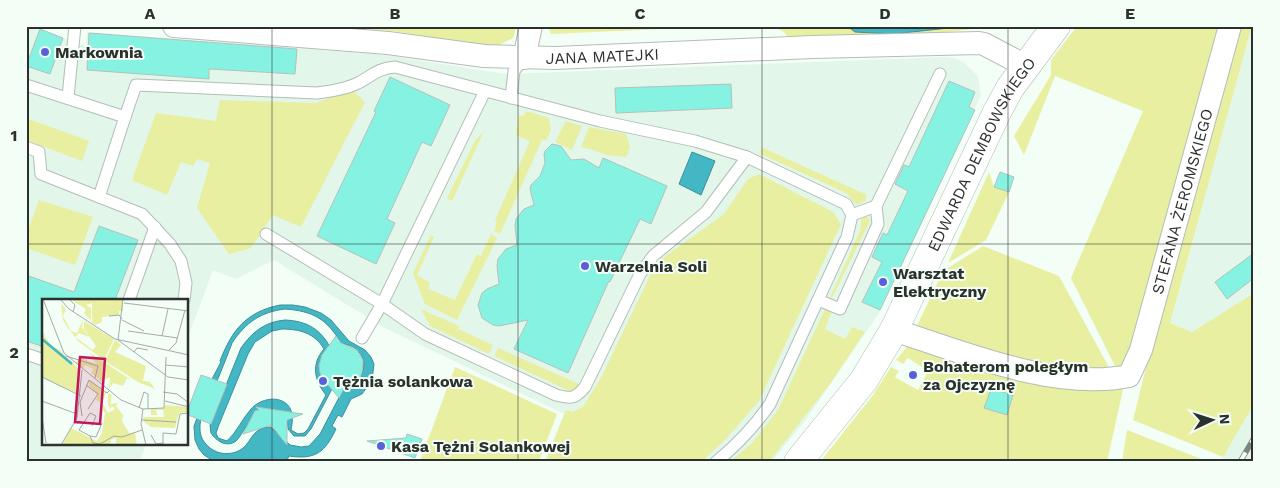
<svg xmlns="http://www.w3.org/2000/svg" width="1280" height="488" font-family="'Work Sans',sans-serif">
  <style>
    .built { fill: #e2f6ea }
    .green { fill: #e8efa1 }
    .water { fill: #44b7c5; stroke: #3d8f98; fill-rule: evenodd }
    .building { fill: #86f2e1; stroke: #b4c1be }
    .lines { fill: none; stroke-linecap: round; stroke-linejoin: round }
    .service-casing { stroke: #b3beb7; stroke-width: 13 }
    .minor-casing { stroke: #b3beb7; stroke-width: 24 }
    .tertiary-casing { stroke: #b3beb7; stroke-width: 29 }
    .service { stroke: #fff; stroke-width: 11 }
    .minor { stroke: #fff; stroke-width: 22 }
    .tertiary { stroke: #fff; stroke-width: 28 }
    .rail-casing { stroke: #7d8580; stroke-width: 5.5 }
    .rail { stroke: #f3fef7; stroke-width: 4; stroke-dasharray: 11; stroke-linecap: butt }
    .grid { fill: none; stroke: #2c312e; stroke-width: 1; stroke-opacity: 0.55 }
    .poi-dot { fill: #5961d8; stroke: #f3fef7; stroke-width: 2 }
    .labels { text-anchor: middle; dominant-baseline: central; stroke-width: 4; stroke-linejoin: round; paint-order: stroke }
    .poi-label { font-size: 16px; font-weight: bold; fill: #2c312e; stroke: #f3fef7; text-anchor: start }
    .street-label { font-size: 16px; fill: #2c312e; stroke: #f3fef7 }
    .inset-river { fill: none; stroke: #44b7c5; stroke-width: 2.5 }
    .inset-road { fill: none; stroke: #a3aca7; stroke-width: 1 }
    .view { fill: #c2185b; fill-opacity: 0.15; stroke: #c2185b; stroke-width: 2.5 }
    .inset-edge { fill: none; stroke: #2c312e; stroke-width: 2.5 }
    .neatline { fill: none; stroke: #2c312e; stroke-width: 2 }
    .grid-label { font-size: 16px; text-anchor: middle; font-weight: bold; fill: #2c312e }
  </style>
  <rect width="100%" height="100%" fill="#f3fef7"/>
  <!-- built -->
  <g class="built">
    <path d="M26 26 86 46 87 32 386 55 505 74 945 57 954 58 963 62 973 71 978 77 981 95 879 313 805 421 772 461 545 462 564 414 385 328 274 260 236 279 213 270 188 337V300H44V444H146L140 462H26Z"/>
    <path d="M1252 26H1254V293L1192 332 1170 323Z"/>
    <path d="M1254 404V462H1220L1223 457Z"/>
  </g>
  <!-- green -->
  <g class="green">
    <path d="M323 26H517L513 38 495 47 392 31Z"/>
    <path d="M548 26H725L551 34Z"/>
    <path d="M769 26H983L966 30 849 42 793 44 783 31Z"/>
    <path d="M1077 26H1224L1134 354 1117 370 1071 278 1143 111 1055 76 1024 155 1014 136 1051 75V60Z"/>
    <path d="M1237 26H1252L1170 323 1192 332 1254 293V404L1223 457 1133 420 1158 319Z"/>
    <path d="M352 90 365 102 301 227 273 215 251 248 229 254 197 208 210 163 197 159 193 166 181 162 167 195 132 180 156 113 216 121 220 100 315 103Z"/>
    <path d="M526 111 549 118 551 130 546 140H542L500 234 494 231 497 222 495 220 530 141 516 135 519 115 524 116Z"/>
    <path d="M26 118 89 141 82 161 26 140Z"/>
    <path d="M566 121 582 126 572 150 555 142Z"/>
    <path d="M589 127 626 134 630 147 626 157 607 155 590 149 581 147Z"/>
    <path d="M484 131 452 201 447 198 475 141Z"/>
    <path d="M761 147 867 195 865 201 857 205 846 193 761 154Z"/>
    <path d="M989 172 994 187 1009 192 986 240 948 263Z"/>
    <path d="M759 174 833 212 841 224 759 401 725 440 702 461 545 462 566 410 572 412 583 407 602 376 656 263 724 214 748 179Z"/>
    <path d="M39 200 93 217 75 265 26 248V236Z"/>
    <path d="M862 217H868L870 221 832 298 830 297 860 231Z"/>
    <path d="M431 235 434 237 417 275 430 283 428 289 455 300 477 254 481 256 491 234 497 238 457 320 425 304 413 273Z"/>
    <path d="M983 246 1059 276 1111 371 1052 370 916 328 943 271Z"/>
    <path d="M826 307 832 310 825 329 845 339 852 327 865 332 830 384 769 462H730L751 444 778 410Z"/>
    <path d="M421 309 459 326 458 329 493 345 489 354 430 326Z"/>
    <path d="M910 343 1124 385 1107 462H820L873 395 891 367 899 371 895 377 918 390 928 371 908 358 903 364 896 360Z"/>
    <path d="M498 348 579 384 576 394 494 356Z"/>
    <path d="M455 367 557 414 540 459 420 461Z"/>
    <path d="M1127 430 1209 462H1122Z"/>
  </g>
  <!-- water -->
  <g class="water">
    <path d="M847 26H955L949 28 893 34 855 32Z"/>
    <path d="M692 152 715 161 701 195 679 184Z"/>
    <path d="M280 305H293L305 307 321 313 331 320 349 341 365 350 371 357 374 364 372 380 362 394 351 399 342 417 338 415 332 426 336 429C325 452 316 460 289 456L286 462H215L204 455 199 449 195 440 194 426 212 379 221 362 220 361C232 330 246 312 280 305ZM285 309C313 311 327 319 341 343 346 345 352 345 356 349 371 362 363 381 345 386L320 434 309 446 301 447 290 445 271 427C249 427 253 446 236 452 227 455 218 454 210 448 204 443 200 437 200 429 199 419 206 408 209 400 217 381 225 362 232 343 246 322 261 312 285 309Z"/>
    <path d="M285 320C307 321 321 329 331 349 318 358 315 370 326 383L334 385 311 429 305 436H294L288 429 287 418 248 424C244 429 241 436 236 441 227 448 216 441 211 433L210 425 241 348C253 331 265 322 285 320ZM282 329C299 329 315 333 324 349 311 364 314 380 326 395L308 429 304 433 298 434 291 430C293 420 294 408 284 402 274 396 259 400 251 409 242 419 237 432 227 441L218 438 216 433 218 427 248 354 255 342 272 331Z"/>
  </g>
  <!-- building -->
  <g class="building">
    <path d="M40 29 63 38 50 74 26 66Z"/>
    <path d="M89 33 297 49 295 74 209 69V79L87 70Z"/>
    <path d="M390 77 450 105 431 146 422 142 387 219 395 223 376 264 317 236 376 112 374 111Z"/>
    <path d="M949 81 975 92 969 107 975 110 880 310 862 302 882 262 872 257 883 233 887 235 908 191 895 184 904 165 909 167Z"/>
    <path d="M731 84 732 108 616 113 615 88Z"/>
    <path d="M552 144 561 146 571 160 584 159 599 168 603 158 667 186 651 224 640 219 610 282 609 281 607 285 568 373 514 349 528 320 499 326 493 325 482 318 478 305 482 293 487 289 499 284 497 266 498 259 506 249 517 245 515 226 516 219 524 209 534 205 530 189 531 185 540 176 545 163 544 154 545 151Z"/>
    <path d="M1000 172 1014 177 1009 192 994 187Z"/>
    <path d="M99 226 138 240 115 300H44V347L26 341V275L74 292Z"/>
    <path d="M1254 253V278L1227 299 1215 282Z"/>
    <path d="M336 336 341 343 357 350 363 360 362 372 360 377 353 384 345 386 339 398 323 379 320 373 319 366 322 355Z"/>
    <path d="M201 375 227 384 211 424 188 415V409Z"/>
    <path d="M991 389 1013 395 1007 415 984 408Z"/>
    <path d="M256 407 303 414 287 420V445L271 425 243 434 255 411 259 410Z"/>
    <path d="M407 434 422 439 415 458 367 441 406 438Z"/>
  </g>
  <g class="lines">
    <defs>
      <g id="service">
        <path d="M26 85 125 117 99 197"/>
        <path d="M68 97 75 26"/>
        <path d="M511 98 514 71 524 58"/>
        <path d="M125 117 136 85 317 93C331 91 343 90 356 84 371 77 377 68 395 67L600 121 695 141 747 157 846 204 852 215 847 237 770 404C754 427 738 444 716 462"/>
        <path d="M26 147 39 152 41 174 142 214 170 244 181 261 186 283 184 300"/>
        <path d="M852 215 876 206"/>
        <path d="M266 234 382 304 425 334 556 395C571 399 575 399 585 387L640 274 653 256 706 212 747 157"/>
        <path d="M129 300 155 227"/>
        <path d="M818 300 840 309 878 224 876 206 940 74"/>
        <path d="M362 338 382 304 485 91"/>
        <path d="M26 354 44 360"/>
      </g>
      <g id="minor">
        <path id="s1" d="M174 26 388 43 484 56 555 58 813 47 979 43 984 44 1026 66"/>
        <path d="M524 58 531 26"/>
        <path id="s2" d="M894 330C964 353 1056 391 1129 376L1141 350 1230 26"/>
      </g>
      <g id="tertiary">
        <path id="s3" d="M798 462 864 380 894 330 997 112 1010 88 1056 26"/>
      </g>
    </defs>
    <!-- service casing -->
    <use href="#service" class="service-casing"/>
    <!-- minor casing -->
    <use href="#minor" class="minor-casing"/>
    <!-- tertiary casing -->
    <use href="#tertiary" class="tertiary-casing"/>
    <!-- service -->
    <use href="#service" class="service"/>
    <!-- minor -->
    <use href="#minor" class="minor"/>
    <!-- tertiary -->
    <use href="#tertiary" class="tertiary"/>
    <defs>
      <path id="rail" d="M1240 462 1254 438"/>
    </defs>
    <!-- rail casing -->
    <use href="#rail" class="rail-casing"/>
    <!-- rail -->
    <use href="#rail" class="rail"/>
  </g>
  <!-- grid -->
  <path class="grid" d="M272 26V462M518 26V462M762 26V462M1008 26V462M26 244H1254"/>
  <!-- markers -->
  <g class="poi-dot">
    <circle cx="45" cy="52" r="5"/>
    <circle cx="585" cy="266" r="5"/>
    <circle cx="883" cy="282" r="5"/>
    <circle cx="913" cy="375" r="5"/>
    <circle cx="323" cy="381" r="5"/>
    <circle cx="381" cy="446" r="5"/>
  </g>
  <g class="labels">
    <!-- poi labels -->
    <g class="poi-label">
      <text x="55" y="52">Markownia</text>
      <text x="595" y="266">Warzelnia Soli</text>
      <text x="893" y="273">Warsztat<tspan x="893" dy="18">Elektryczny</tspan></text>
      <text x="923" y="366">Bohaterom poległym<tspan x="923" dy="18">za Ojczyznę</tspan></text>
      <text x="333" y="381">Tężnia solankowa</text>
      <text x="391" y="446">Kasa Tężni Solankowej</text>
    </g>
    <!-- street labels -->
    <g class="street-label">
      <text stroke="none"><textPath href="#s1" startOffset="430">JANA MATEJKI</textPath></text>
      <text stroke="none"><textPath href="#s3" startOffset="360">EDWARDA DEMBOWSKIEGO</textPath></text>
      <text stroke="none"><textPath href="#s2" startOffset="425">STEFANA ŻEROMSKIEGO</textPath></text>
    </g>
  </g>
  <!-- overview -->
  <g transform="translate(42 299)">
    <rect width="146" height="146" fill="#f3fef7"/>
    <path d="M28 0H81V12H77V16L60 18V23L53 26 50 24V4L44 6 49 9V22L42 14 44 10ZM19 5 24 10 21 17 29 32 35 34 41 20 40 28 47 38 37 34 33 38 51 51 54 47 42 30V22L72 40 62 61 36 42 26 29 21 21ZM0 32 9 47 18 51 38 71 37 95 0 78ZM73 41 79 46 73 53 104 67 101 82 108 83 113 90 96 83 63 62ZM48 54 88 80V81L85 79 81 87 71 84 67 90 68 78 62 81V85L47 72 49 74 51 70 43 66 41 70 33 63 39 59 54 65ZM47 81 64 94 60 103 66 114 73 110 70 107 68 110 66 106V94L70 96 68 105 76 104 74 107 81 116 80 122 87 134H93L95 146H70L74 145V139L69 141 68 146H20L29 129 55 142 60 134 63 114 59 108 60 97 58 103 54 101 56 96 47 87ZM123 106 146 108V113L137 114 133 129 109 128 102 123 101 118H122L121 111H114L115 116H109V110H121Z" fill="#e8efa1"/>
    <path class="inset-river" d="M0 40 30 65"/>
    <path class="inset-road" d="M1 0 22 54 79 101 101 110 122 109 124 58M18 0 27 10 73 40 147 56M27 0 33 6 31 13M81 0 76 41 126 78 147 81M82 4 147 12M67 17 77 16 80 20M80 21 102 32M86 32 136 39M120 37 126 10M126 52 134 44 143 11M92 53 95 49 106 51M24 57 56 67 53 79M123 66 147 68M0 78 39 97M44 86 56 95 46 110M121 93 135 95 147 104M0 102 35 115M123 102 147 108M97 109 102 93 106 95V110M101 110 99 125 104 146M40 117 38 103 47 81 65 94 67 92M0 118 4 144M100 121 134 123M134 135 138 115 146 114M109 136 114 145 121 144M48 137 51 144 58 145 72 137 80 138 100 131M48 137 37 131 48 114 54 117 50 127M48 137 54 138 60 124M19 146 35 119 40 71M121 146V134L134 135"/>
    <path class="view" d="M38 58 63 60 58 125 33 123Z"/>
    <rect width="146" height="146" class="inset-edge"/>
  </g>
  <!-- border -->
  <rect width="1280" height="488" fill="none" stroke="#f3fef7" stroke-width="55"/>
  <!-- north arrow -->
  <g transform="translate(1212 420) rotate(86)" stroke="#f3fef7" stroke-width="4" paint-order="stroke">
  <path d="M0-4L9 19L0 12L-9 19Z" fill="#2c312e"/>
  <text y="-8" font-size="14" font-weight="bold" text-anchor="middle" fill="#2c312e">N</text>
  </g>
  <rect x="28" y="28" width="1224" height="432" class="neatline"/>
  <g class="grid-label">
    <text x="150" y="19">A</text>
    <text x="395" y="19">B</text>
    <text x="640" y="19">C</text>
    <text x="885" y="19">D</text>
    <text x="1130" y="19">E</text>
    <text x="14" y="141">1</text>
    <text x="14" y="358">2</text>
  </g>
</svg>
